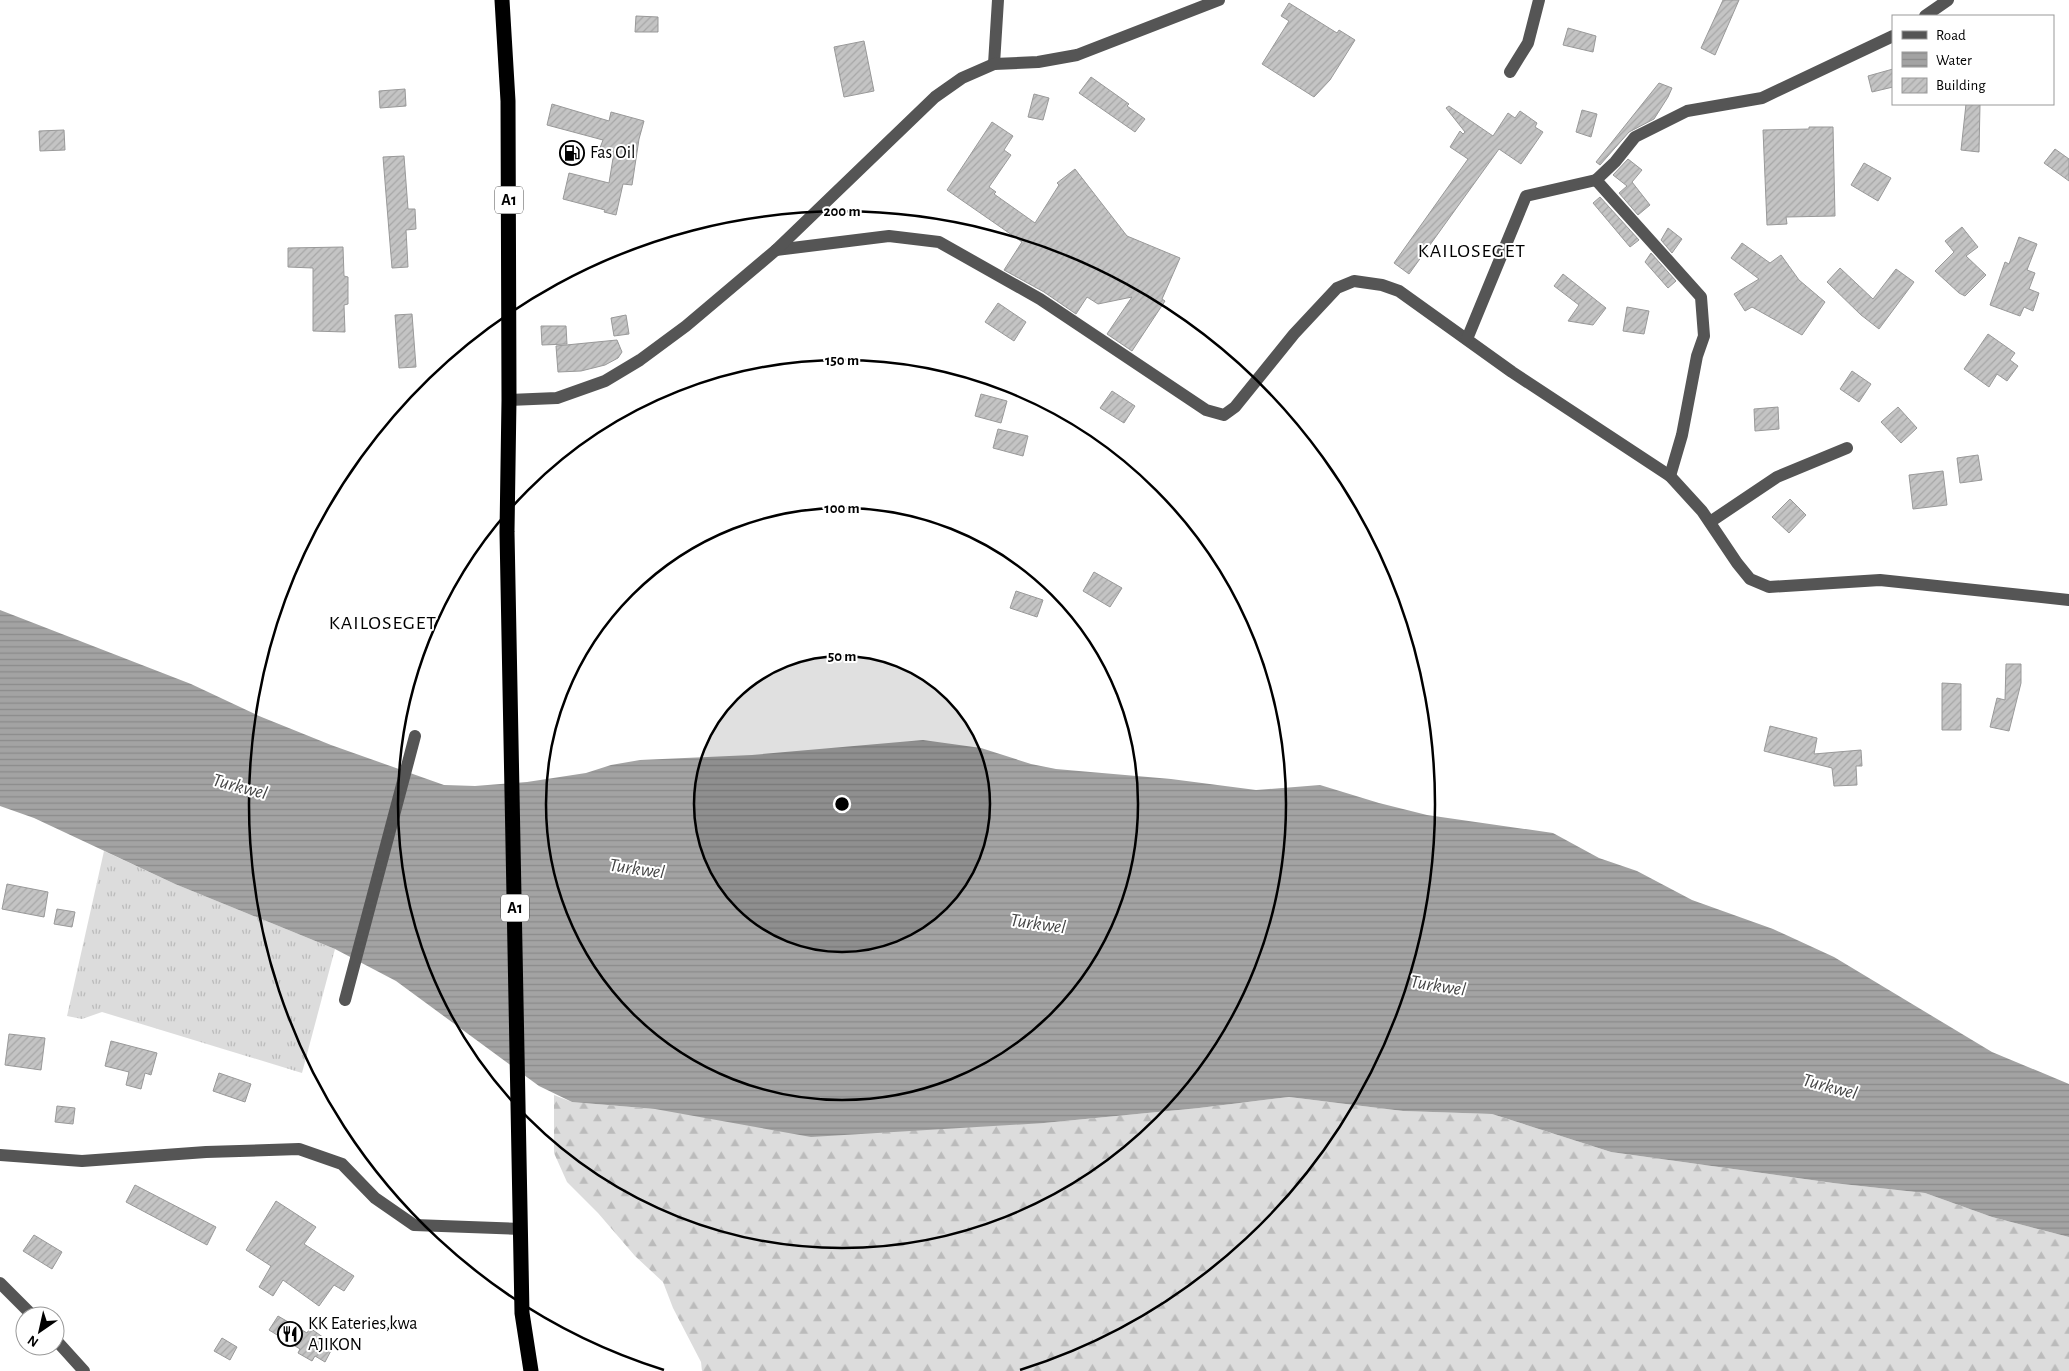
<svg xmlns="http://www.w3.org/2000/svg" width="2069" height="1371" font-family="'Alegreya Sans',sans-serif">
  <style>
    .grass { fill: url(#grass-tufts) }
    .forest { fill: url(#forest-firs) }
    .water { fill: url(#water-rules) }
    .building { fill: url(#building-hatch); stroke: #999 }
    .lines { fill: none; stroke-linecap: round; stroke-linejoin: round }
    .minor { stroke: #555; stroke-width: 12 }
    .highway { stroke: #000; stroke-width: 15 }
    .ring { fill: none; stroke: #000; stroke-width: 2.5 }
    .labels { text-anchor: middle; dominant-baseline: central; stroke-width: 4; stroke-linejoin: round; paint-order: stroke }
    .shield { fill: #fff; stroke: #4c4c4c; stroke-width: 1 }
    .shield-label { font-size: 16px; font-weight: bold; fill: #000 }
    .poi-label { font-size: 18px; fill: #000; stroke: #fff; text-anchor: start }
    .water-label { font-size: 19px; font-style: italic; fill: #444; stroke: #fff }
    .quarter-label { font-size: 20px; letter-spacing: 1px; fill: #000; stroke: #fff }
    .centre { fill: #000; stroke: #fff; stroke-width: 2.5 }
    .ring-label { font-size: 15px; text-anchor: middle; font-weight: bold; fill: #000; stroke: #fff; stroke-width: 4; stroke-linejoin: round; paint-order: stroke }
  </style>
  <defs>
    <pattern id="grass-tufts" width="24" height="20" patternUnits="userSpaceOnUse" patternTransform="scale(1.25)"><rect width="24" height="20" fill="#dcdcdc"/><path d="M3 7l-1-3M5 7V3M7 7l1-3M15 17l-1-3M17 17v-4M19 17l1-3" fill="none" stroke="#bbb"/></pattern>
    <pattern id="forest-firs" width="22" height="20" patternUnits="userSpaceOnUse" patternTransform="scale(1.25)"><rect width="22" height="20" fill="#dcdcdc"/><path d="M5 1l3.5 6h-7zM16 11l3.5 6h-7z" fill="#bbb"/></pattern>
    <pattern id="water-rules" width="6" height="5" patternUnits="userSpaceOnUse" patternTransform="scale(1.25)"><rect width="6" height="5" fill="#a3a3a3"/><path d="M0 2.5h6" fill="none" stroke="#8b8b8b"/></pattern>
    <pattern id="building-hatch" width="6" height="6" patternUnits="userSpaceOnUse" patternTransform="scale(1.25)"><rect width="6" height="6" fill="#c4c4c4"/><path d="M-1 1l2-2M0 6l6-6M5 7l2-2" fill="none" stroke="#a7a7a7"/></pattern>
  </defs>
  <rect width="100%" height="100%" fill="#fff"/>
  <!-- grass -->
  <path class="grass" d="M104 851 175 884 335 949 302 1073 102 1012 82 1019 67 1016Z"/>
  <!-- forest -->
  <path class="forest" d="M554 1095 572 1102 655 1109 1044 1123 1199 1108 1289 1097 1403 1111 1492 1114 1611 1152 1833 1183 1925 1193 1992 1217 2069 1237V1371H702L701 1362 673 1308 663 1282 635 1256 598 1213 567 1182 554 1153Z"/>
  <!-- water -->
  <path class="water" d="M0 610 191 684 259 716 331 745 444 785 475 786 527 782 586 773 611 765 640 760 752 755 923 740 981 748 1031 764 1056 769 1171 779 1256 790 1320 785 1379 803 1427 815 1553 833 1599 858 1637 871 1692 900 1773 929 1834 957 1992 1052 2069 1084V1237L1992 1217 1925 1193 1833 1183 1611 1152 1492 1114 1403 1111 1289 1097 1199 1108 1044 1123 811 1137 655 1109 572 1102 539 1086 396 981 335 949 175 884 34 818 0 806Z"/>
  <!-- building -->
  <g class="building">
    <path d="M1723 0H1739L1715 55 1701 48Z"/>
    <path d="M1289 3 1337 33 1339 30 1355 40 1330 80 1314 97 1262 64 1289 21 1281 16Z"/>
    <path d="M636 16 658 17V32H635Z"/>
    <path d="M1568 28 1596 36 1593 52 1563 45Z"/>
    <path d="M864 41 874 91 844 97 834 47Z"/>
    <path d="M1893 69V87L1872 92 1868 76Z"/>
    <path d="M1091 77 1129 104 1127 106 1145 119 1135 132 1079 93Z"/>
    <path d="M1659 83 1672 88 1668 97 1654 119 1629 132 1600 165 1596 162Z"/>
    <path d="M405 89 406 106 380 108 379 91Z"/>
    <path d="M1034 94 1049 98 1043 120 1028 117Z"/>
    <path d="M552 104 609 121 611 112 644 121 639 139 632 185 623 184 616 215 604 212 605 210 563 199 569 173 609 183 614 152 600 148 603 140 547 125Z"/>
    <path d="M1966 104H1980L1979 152 1961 150Z"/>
    <path d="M1449 106 1493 136 1508 113 1515 118 1520 111 1537 123 1535 127 1543 132 1521 164 1499 149 1409 274 1394 263 1468 159 1450 147 1460 131 1463 134 1465 132 1446 108Z"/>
    <path d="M1582 110 1597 114 1591 137 1576 132Z"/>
    <path d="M992 122 1013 136 1004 150 1011 155 989 187 996 192 994 194 1035 223 1059 185 1057 183 1075 169 1127 236 1180 258 1162 299 1165 301 1132 351 1107 334 1132 297 1098 304 1087 297 1076 314 1044 292 1004 270 1022 242 947 190Z"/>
    <path d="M1809 127H1833L1835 216 1786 217 1787 224 1767 225 1763 130 1809 129Z"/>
    <path d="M64 130 65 150 40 151 39 131Z"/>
    <path d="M2055 149 2069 159V181L2044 163Z"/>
    <path d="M404 156 408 209H415L416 229 406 230 408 267 392 268 383 157Z"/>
    <path d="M1628 159 1642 170 1632 182 1650 205 1638 215 1619 193 1627 186 1613 175Z"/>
    <path d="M1864 163 1891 178 1878 201 1851 185Z"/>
    <path d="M1600 197 1639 240 1630 247 1593 203Z"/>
    <path d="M1962 227 1978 247 1966 256 1986 275 1965 296 1959 293 1935 271 1954 252 1945 241Z"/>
    <path d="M1668 228 1682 239 1672 253 1661 240Z"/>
    <path d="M2019 237 2037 244 2027 270 2035 273 2029 289 2039 293 2033 311 2024 307 2020 316 1990 305 2005 262 2009 264Z"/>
    <path d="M1742 243 1770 263 1781 255 1799 280 1825 302 1802 335 1752 307 1745 311 1734 294 1759 279 1731 258Z"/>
    <path d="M343 247 344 276 348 277V304L344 305 345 332 313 331V268L288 267V248Z"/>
    <path d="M1651 253 1676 281 1668 288 1645 262Z"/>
    <path d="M1840 268 1873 299 1896 269 1914 282 1879 329 1861 315 1827 282Z"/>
    <path d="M1563 274 1606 308 1593 325 1568 321 1579 305 1554 286Z"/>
    <path d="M998 303 1026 322 1014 341 985 322Z"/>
    <path d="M1627 307 1649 311 1644 334 1623 331Z"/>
    <path d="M412 314 416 367 399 368 395 315Z"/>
    <path d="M626 315 629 334 614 336 611 318Z"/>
    <path d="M541 326H566L567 344 542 345Z"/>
    <path d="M1988 334 2015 353 2010 360 2018 366 2007 381 1997 374 1989 387 1964 369Z"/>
    <path d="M617 340 622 352 618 358 605 365 581 371 558 372 556 346Z"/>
    <path d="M1852 371 1871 384 1859 402 1840 389Z"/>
    <path d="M1112 391 1135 406 1124 423 1100 408Z"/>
    <path d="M981 394 1007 401 1001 423 975 416Z"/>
    <path d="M1778 407 1779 429 1755 431 1754 409Z"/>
    <path d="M1898 407 1917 428 1901 443 1881 422Z"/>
    <path d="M998 429 1028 436 1023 456 993 448Z"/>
    <path d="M1978 455 1982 480 1960 483 1957 458Z"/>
    <path d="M1943 471 1947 505 1913 509 1909 475Z"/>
    <path d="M1790 499 1806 515 1789 533 1772 517Z"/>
    <path d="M1094 572 1122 588 1110 607 1083 591Z"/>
    <path d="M1016 591 1043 600 1037 617 1010 608Z"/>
    <path d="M2006 664H2021V683L2009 731 1990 727 1997 698 2005 700Z"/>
    <path d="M1942 683 1961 684V730H1942Z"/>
    <path d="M1770 726 1817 738 1814 754 1861 750 1862 766H1856L1857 785 1834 786 1832 768 1764 751Z"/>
    <path d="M7 884 48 892 44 917 2 909Z"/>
    <path d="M57 909 75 912 72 927 54 924Z"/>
    <path d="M9 1034 45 1038 41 1070 5 1065Z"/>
    <path d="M111 1041 157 1053 151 1075 145 1073 141 1089 126 1085 129 1072 105 1066Z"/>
    <path d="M219 1073 251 1084 245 1102 213 1091Z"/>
    <path d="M57 1106 75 1108 73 1124 55 1122Z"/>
    <path d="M135 1185 216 1227 207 1245 126 1202Z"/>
    <path d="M276 1201 316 1227 304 1244 354 1276 344 1291 334 1285 319 1306 283 1280 273 1296 259 1287 271 1266 246 1250Z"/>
    <path d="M34 1235 62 1252 52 1269 23 1251Z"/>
    <path d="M278 1316 307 1333 310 1328 334 1345 325 1362 315 1356 312 1361 298 1353 300 1349 269 1330Z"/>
    <path d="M222 1338 237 1347 230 1360 214 1351Z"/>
  </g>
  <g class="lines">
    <!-- minor -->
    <g class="minor">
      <path d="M1925 16 1948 0"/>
      <path d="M994 64 998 0"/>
      <path d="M1510 72 1528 43 1539 0"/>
      <path d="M1596 180 1615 162 1635 137 1687 111 1762 98 1893 36"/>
      <path d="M776 250 889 236 939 242 1040 299 1206 410 1224 415 1235 407 1294 334 1337 288 1354 281 1382 285 1399 291 1512 372 1670 476 1702 511 1737 563 1750 579 1769 587 1880 580 2069 600"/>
      <path d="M1467 339 1526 196 1596 180 1701 297 1704 336 1697 356 1682 435 1670 476"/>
      <path d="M509 400 557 398 605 381 640 360 686 326 776 250 935 97 962 78 994 64 1038 62 1077 55 1219 0"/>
      <path d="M1710 522 1777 477 1847 448"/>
      <path d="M345 1000 415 736"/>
      <path d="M0 1155 82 1161 206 1152 299 1149 342 1164 375 1198 414 1225 521 1229"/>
      <path d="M0 1283 33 1316"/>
      <path d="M55 1339 84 1371"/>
    </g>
    <!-- highway -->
    <path class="highway" d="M502 0 508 101 509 400 507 532 522 1313 531 1371"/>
  </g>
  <!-- distance rings -->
  <circle cx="842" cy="804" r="148" fill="#000" fill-opacity=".12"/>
  <g class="ring">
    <circle cx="842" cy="804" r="148"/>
    <circle cx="842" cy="804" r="296"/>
    <circle cx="842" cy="804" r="444"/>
    <path d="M664 1370A593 593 0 1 1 1020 1370"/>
  </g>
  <!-- icons -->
  <defs>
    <symbol id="fuel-ring" viewBox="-11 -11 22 22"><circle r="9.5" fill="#fff" stroke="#000" stroke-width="1.5"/><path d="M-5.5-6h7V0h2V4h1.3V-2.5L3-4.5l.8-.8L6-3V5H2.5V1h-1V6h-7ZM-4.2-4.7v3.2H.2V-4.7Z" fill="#000"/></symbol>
    <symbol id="restaurant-ring" viewBox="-11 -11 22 22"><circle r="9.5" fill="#fff" stroke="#000" stroke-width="1.5"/><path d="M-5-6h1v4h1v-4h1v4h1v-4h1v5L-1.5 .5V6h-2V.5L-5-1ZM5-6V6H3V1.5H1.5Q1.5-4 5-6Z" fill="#000"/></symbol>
  </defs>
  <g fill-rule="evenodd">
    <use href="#fuel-ring" x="558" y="139" width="28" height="28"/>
    <use href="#restaurant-ring" x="276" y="1320" width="28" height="28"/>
  </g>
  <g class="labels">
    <!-- shield labels -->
    <g class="shield">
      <rect x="495" y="186.5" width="28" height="27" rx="4"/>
      <rect x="501" y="894.5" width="28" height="27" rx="4"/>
    </g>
    <g class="shield-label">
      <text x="509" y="200">A1</text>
      <text x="515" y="908">A1</text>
    </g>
    <!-- poi labels -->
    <g class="poi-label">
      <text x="590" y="153">Fas Oil</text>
      <text x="308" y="1324">KK Eateries,kwa<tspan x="308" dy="21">AJIKON</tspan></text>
    </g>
    <!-- water labels -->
    <g class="water-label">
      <text transform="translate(240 787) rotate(15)">Turkwel</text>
      <text transform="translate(637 869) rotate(8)">Turkwel</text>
      <text transform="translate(1038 924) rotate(8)">Turkwel</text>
      <text transform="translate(1438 986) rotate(9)">Turkwel</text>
      <text transform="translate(1830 1087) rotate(15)">Turkwel</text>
    </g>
    <!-- quarter labels -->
    <g class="quarter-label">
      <text x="1472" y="251">KAILOSEGET</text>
      <text x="383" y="623">KAILOSEGET</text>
    </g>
  </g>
  <circle cx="842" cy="804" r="8" class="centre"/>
  <g class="ring-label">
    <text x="842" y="216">200 m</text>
    <text x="842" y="365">150 m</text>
    <text x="842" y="513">100 m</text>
    <text x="842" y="661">50 m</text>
  </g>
  <!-- legend -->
  <rect x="1892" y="15" width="162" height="90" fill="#ffffff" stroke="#999999"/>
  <rect x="1902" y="31" width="25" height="8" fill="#555555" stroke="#999999"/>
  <text x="1936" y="40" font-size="15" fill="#000000">Road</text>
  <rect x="1902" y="52" width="25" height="15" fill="url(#water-rules)" stroke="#999999"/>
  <text x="1936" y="65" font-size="15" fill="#000000">Water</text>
  <rect x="1902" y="78" width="25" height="15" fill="url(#building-hatch)" stroke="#999999"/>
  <text x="1936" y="90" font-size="15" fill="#000000">Building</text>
  <!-- north arrow -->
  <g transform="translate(40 1331) rotate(214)"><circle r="24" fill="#ffffff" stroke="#999999"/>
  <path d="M0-4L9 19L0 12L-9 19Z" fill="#000000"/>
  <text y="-8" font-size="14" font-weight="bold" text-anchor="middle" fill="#000000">N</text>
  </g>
</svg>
